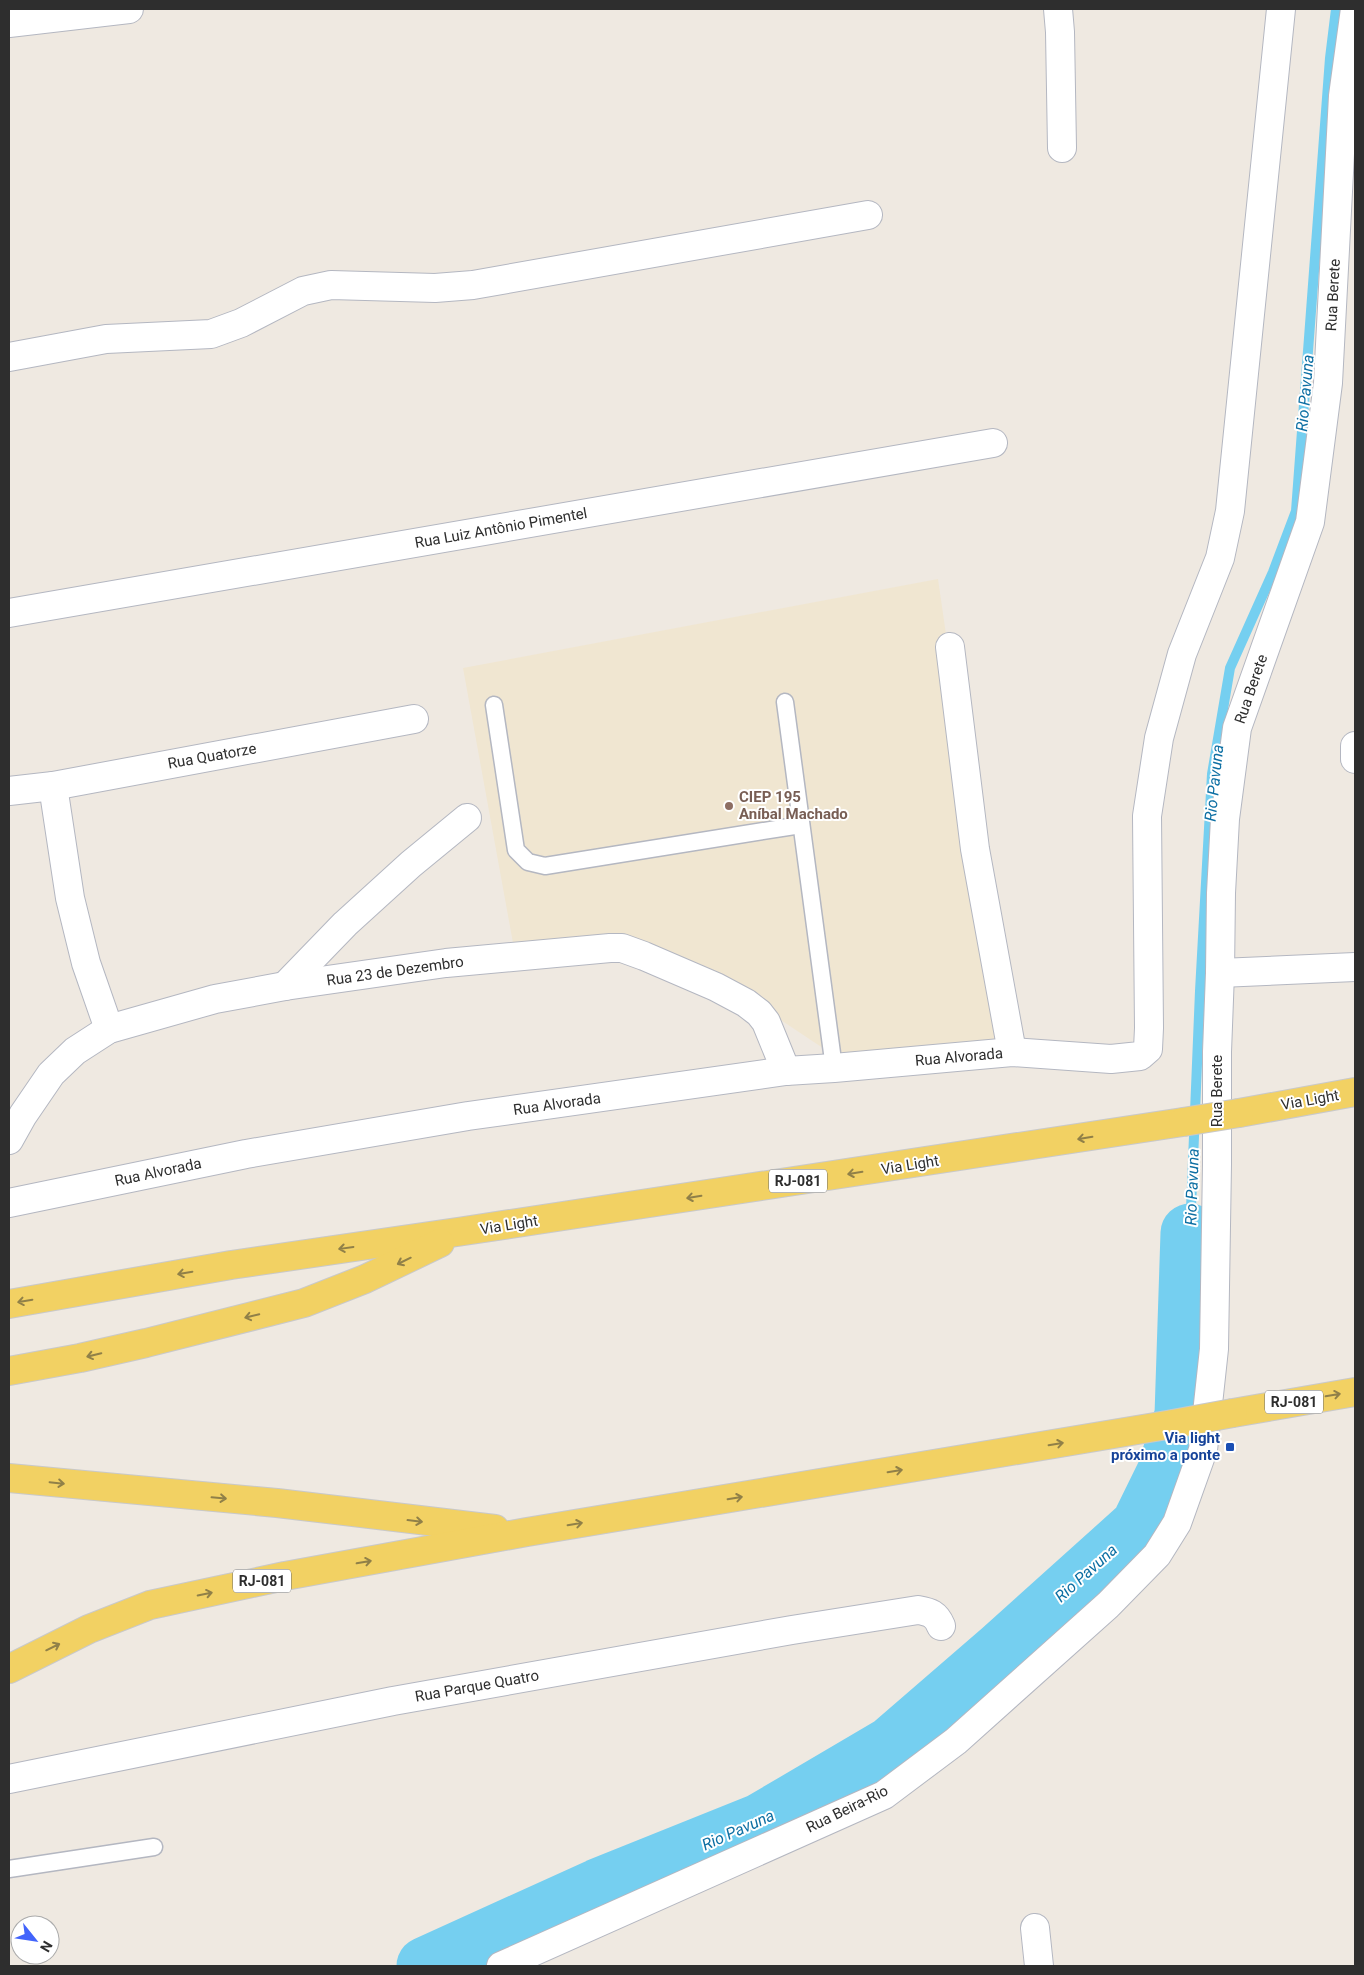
<svg xmlns="http://www.w3.org/2000/svg" width="1364" height="1975" font-family="Roboto,sans-serif">
  <style>
    .education { fill: #f0e6d1 }
    .lines { fill: none; stroke-linecap: round; stroke-linejoin: round }
    .stream { stroke: #75cff0; stroke-width: 10 }
    .river { stroke: #75cff0; stroke-width: 59 }
    .service-casing { stroke: #b4b7c1; stroke-width: 19 }
    .minor-casing { stroke: #b4b7c1; stroke-width: 30 }
    .primary-casing { stroke: #c9c9c9; stroke-width: 30 }
    .service { stroke: #fff; stroke-width: 16 }
    .minor { stroke: #fff; stroke-width: 28 }
    .primary { stroke: #f2d163; stroke-width: 28 }
    .primary-bridge-casing { stroke: #c9c9c9; stroke-width: 30; stroke-linecap: butt }
    .primary-bridge { stroke: #f2d163; stroke-width: 28 }
    .oneway { stroke: #908048 }
    .education-dot { fill: #8d6e63; stroke: #fff; stroke-width: 2 }
    .transit-dot { fill: #1a4fb4; stroke: #fff; stroke-width: 2 }
    .labels { text-anchor: middle; dominant-baseline: central; stroke-width: 4; stroke-linejoin: round; paint-order: stroke }
    .shield { fill: #fff; stroke: #6d6d6d; stroke-width: 1 }
    .shield-label { font-size: 14px; font-weight: bold; fill: #2e2e2e }
    .street-label { font-size: 15px; fill: #2e2e2e; stroke: #fff }
    .education-label { font-size: 15px; font-weight: bold; fill: #785e54; stroke: #fff; text-anchor: start }
    .transit-label { font-size: 15px; font-weight: bold; fill: #164399; stroke: #fff; text-anchor: end }
    .water-label { font-size: 16px; font-style: italic; fill: #0d6fa3; stroke: #fff }
  </style>
  <rect width="100%" height="100%" fill="#efe9e1"/>
  <!-- education -->
  <path class="education" d="M938 579 1005 1042 844 1062 722 981 623 944 515 954 463 668Z"/>
  <g class="lines">
    <!-- stream -->
    <path class="stream" d="M1190 1233 1200 991 1212 774 1230 668 1273 572 1296 511 1330 58 1336 9"/>
    <!-- river -->
    <path class="river" d="M426 1966 598 1888 760 1823 891 1746 1002 1650 1140 1526 1166 1473 1184 1415 1190 1233"/>
    <defs>
      <g id="service">
        <path d="M785 702 834 1068"/>
        <path d="M494 705 516 850 528 862 545 866 801 825"/>
        <path d="M9 1869 154 1847"/>
      </g>
      <g id="minor">
        <path d="M1058 9 1060 32 1062 148"/>
        <path d="M9 23 129 9"/>
        <path d="M9 357 106 339 211 334 241 323 303 291 331 285 435 288 473 285 868 215"/>
        <path d="M9 613 993 443"/>
        <path d="M950 647 975 849 1012 1052"/>
        <path d="M1355 746V759"/>
        <path d="M53 786 70 898 86 963 109 1029"/>
        <path d="M9 791 53 786 414 719"/>
        <path d="M1220 973 1355 967"/>
        <path d="M285 986 345 924 411 864 467 818"/>
        <path d="M9 1140 23 1115 51 1074 75 1051 109 1029 215 999 285 986 446 963 610 948H622L644 956 716 987 746 1003 759 1013 766 1022 786 1071"/>
        <path d="M9 1203 246 1154 468 1116 786 1071 834 1068 1012 1052 1111 1059 1140 1056 1148 1049 1149 1028 1147 816 1159 738 1182 654 1220 558 1230 511 1281 9"/>
        <path d="M9 1779 393 1701 792 1630 918 1610C930 1612 936 1614 941 1626"/>
        <path d="M1035 1928 1039 1966"/>
        <path d="M501 1966 884 1795 956 1741 1108 1605 1157 1555 1177 1523 1203 1450 1214 1349 1217 1164V1052L1220 973 1221 893 1225 819 1237 728 1310 522 1328 383 1343 96 1355 9"/>
      </g>
      <g id="primary">
        <path d="M1239 1113 1355 1092"/>
        <path d="M9 1304 231 1265 464 1231 1183 1122"/>
        <path d="M9 1371 80 1358 146 1343 304 1303 365 1279 440 1243"/>
        <path d="M1233 1413 1355 1392"/>
        <path d="M9 1478 277 1503 495 1529"/>
        <path d="M9 1669 89 1629 150 1605 285 1576 527 1532 1173 1424"/>
      </g>
    </defs>
    <!-- service casing -->
    <use href="#service" class="service-casing"/>
    <!-- minor casing -->
    <use href="#minor" class="minor-casing"/>
    <!-- primary casing -->
    <use href="#primary" class="primary-casing"/>
    <!-- service -->
    <use href="#service" class="service"/>
    <!-- minor -->
    <use href="#minor" class="minor"/>
    <!-- primary -->
    <use href="#primary" class="primary"/>
    <defs>
      <g id="primary-bridge">
        <path d="M1183 1122 1239 1113"/>
        <path d="M1173 1424 1233 1413"/>
      </g>
    </defs>
    <!-- primary-bridge casing -->
    <use href="#primary-bridge" class="primary-bridge-casing"/>
    <!-- primary-bridge -->
    <use href="#primary-bridge" class="primary-bridge"/>
  </g>
  <!-- one-way arrows -->
  <defs><path id="oneway-shaft" d="M-6 0H5M1.5-3L5.5 0L1.5 3" fill="none" stroke-width="1.6" stroke-linecap="round" stroke-linejoin="round" transform="scale(1.25)"/></defs>
  <g class="oneway">
    <use href="#oneway-shaft" transform="translate(1085 1138) rotate(171)"/>
    <use href="#oneway-shaft" transform="translate(855 1173) rotate(171)"/>
    <use href="#oneway-shaft" transform="translate(694 1197) rotate(171)"/>
    <use href="#oneway-shaft" transform="translate(346 1248) rotate(172)"/>
    <use href="#oneway-shaft" transform="translate(404 1261) rotate(154)"/>
    <use href="#oneway-shaft" transform="translate(185 1273) rotate(170)"/>
    <use href="#oneway-shaft" transform="translate(25 1301) rotate(170)"/>
    <use href="#oneway-shaft" transform="translate(252 1316) rotate(166)"/>
    <use href="#oneway-shaft" transform="translate(94 1355) rotate(167)"/>
    <use href="#oneway-shaft" transform="translate(1333 1395) rotate(-10)"/>
    <use href="#oneway-shaft" transform="translate(1056 1444) rotate(-9)"/>
    <use href="#oneway-shaft" transform="translate(895 1471) rotate(-9)"/>
    <use href="#oneway-shaft" transform="translate(57 1483) rotate(6)"/>
    <use href="#oneway-shaft" transform="translate(219 1498) rotate(5)"/>
    <use href="#oneway-shaft" transform="translate(735 1498) rotate(-9)"/>
    <use href="#oneway-shaft" transform="translate(415 1521) rotate(7)"/>
    <use href="#oneway-shaft" transform="translate(575 1524) rotate(-9)"/>
    <use href="#oneway-shaft" transform="translate(364 1562) rotate(-10)"/>
    <use href="#oneway-shaft" transform="translate(205 1594) rotate(-12)"/>
    <use href="#oneway-shaft" transform="translate(53 1647) rotate(-26)"/>
  </g>
  <!-- markers -->
  <circle class="education-dot" cx="729" cy="806" r="5"/>
  <rect class="transit-dot" x="1225" y="1442" width="10" height="10" rx="2.5"/>
  <g class="labels">
    <!-- shield labels -->
    <g class="shield">
      <rect x="769" y="1169.5" width="58" height="23" rx="4"/>
      <rect x="1265" y="1390.5" width="58" height="23" rx="4"/>
      <rect x="233" y="1569.5" width="58" height="23" rx="4"/>
    </g>
    <g class="shield-label">
      <text x="798" y="1181">RJ-081</text>
      <text x="1294" y="1402">RJ-081</text>
      <text x="262" y="1581">RJ-081</text>
    </g>
    <!-- street labels -->
    <g class="street-label">
      <text transform="translate(1333 295) rotate(-87)">Rua Berete</text>
      <text transform="translate(501 528) rotate(-10)">Rua Luiz Antônio Pimentel</text>
      <text transform="translate(1251 689) rotate(-71)">Rua Berete</text>
      <text transform="translate(212 756) rotate(-10)">Rua Quatorze</text>
      <text transform="translate(395 971) rotate(-8)">Rua 23 de Dezembro</text>
      <text transform="translate(959 1057) rotate(-5)">Rua Alvorada</text>
      <text transform="translate(1217 1091) rotate(-90)">Rua Berete</text>
      <text transform="translate(1310 1100) rotate(-10)">Via Light</text>
      <text transform="translate(557 1104) rotate(-8)">Rua Alvorada</text>
      <text transform="translate(910 1165) rotate(-9)">Via Light</text>
      <text transform="translate(158 1172) rotate(-12)">Rua Alvorada</text>
      <text transform="translate(509 1225) rotate(-9)">Via Light</text>
      <text transform="translate(477 1686) rotate(-10)">Rua Parque Quatro</text>
      <text transform="translate(847 1809) rotate(-26)">Rua Beira-Rio</text>
    </g>
    <!-- education labels -->
    <g class="education-label">
      <text x="739" y="797">CIEP 195<tspan x="739" dy="17">Aníbal Machado</tspan></text>
    </g>
    <!-- transit labels -->
    <g class="transit-label">
      <text x="1220" y="1438">Via light<tspan x="1220" dy="17">próximo a ponte</tspan></text>
    </g>
    <!-- water labels -->
    <g class="water-label">
      <text transform="translate(1305 393) rotate(-85)">Rio Pavuna</text>
      <text transform="translate(1214 783) rotate(-84)">Rio Pavuna</text>
      <text transform="translate(1192 1187) rotate(-88)">Rio Pavuna</text>
      <text transform="translate(1086 1573) rotate(-42)">Rio Pavuna</text>
      <text transform="translate(738 1830) rotate(-24)">Rio Pavuna</text>
    </g>
  </g>
  <!-- border -->
  <rect width="1364" height="1975" fill="none" stroke="#2e2e2e" stroke-width="20"/>
  <!-- north arrow -->
  <g transform="translate(35 1940) rotate(120)"><circle r="24" fill="#ffffff" stroke="#ababab"/>
  <path d="M0-4L9 19L0 12L-9 19Z" fill="#4264fb"/>
  <text y="-8" font-size="14" font-weight="bold" text-anchor="middle" fill="#2e2e2e">N</text>
  </g>
</svg>
